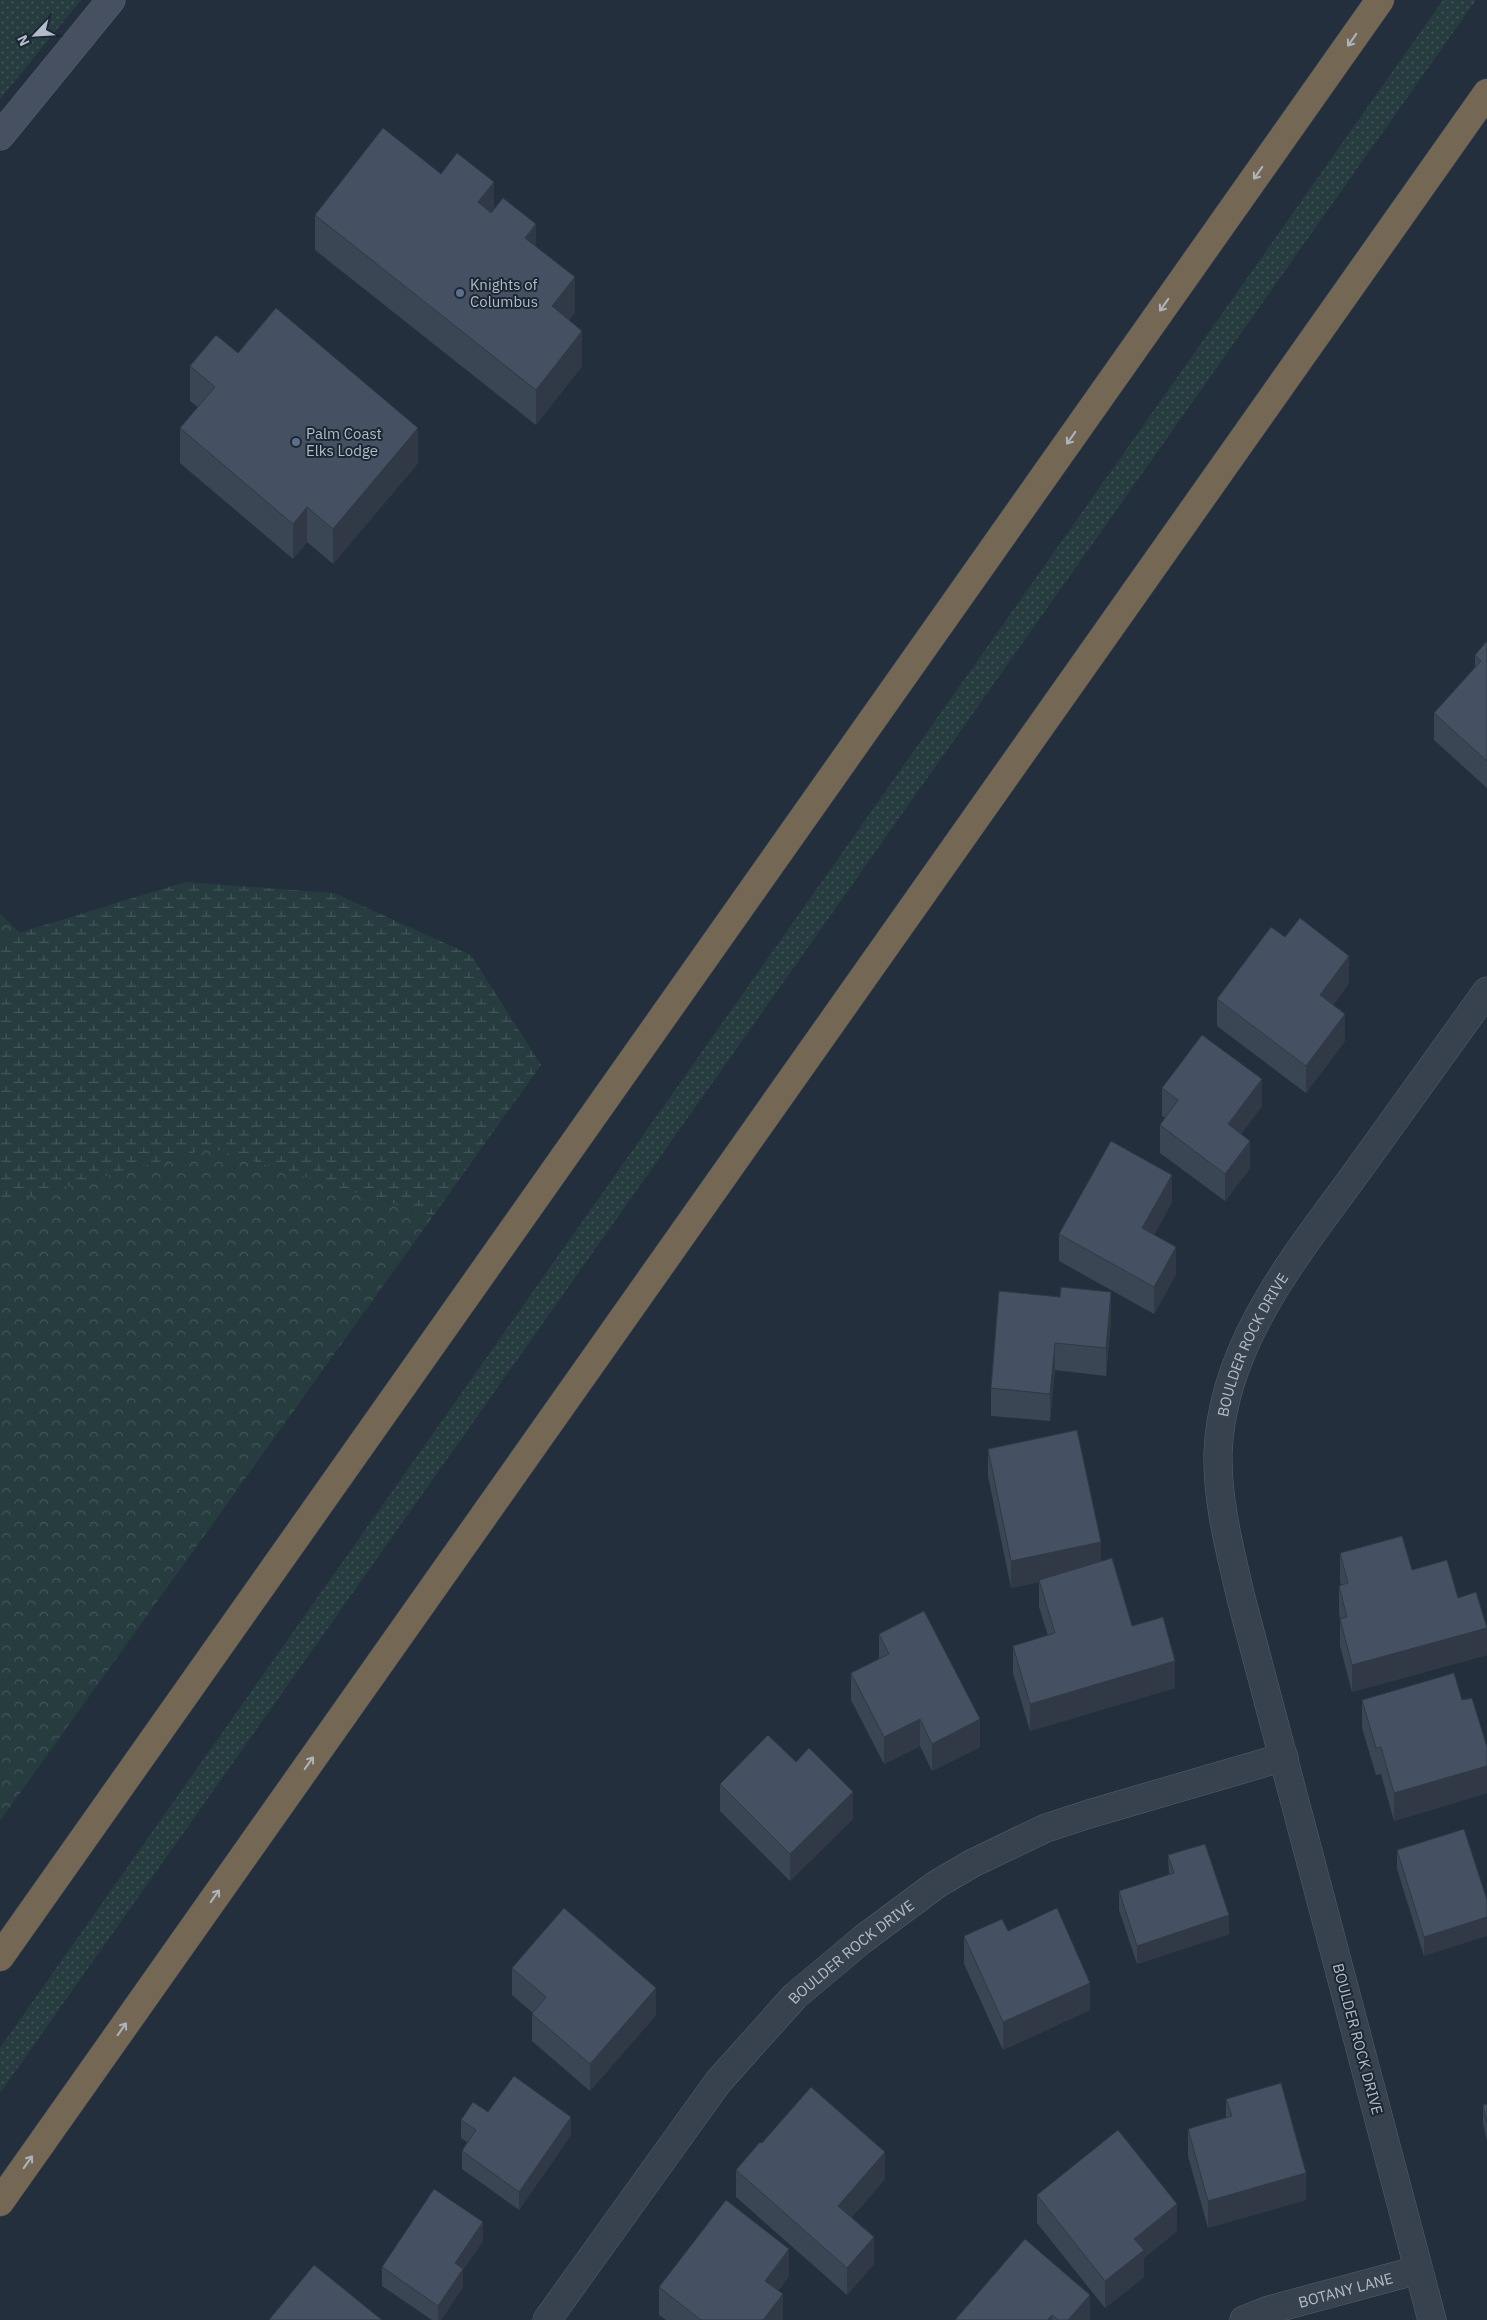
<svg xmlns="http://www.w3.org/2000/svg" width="1487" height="2320" font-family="'IBM Plex Sans',sans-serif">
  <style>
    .grass { fill: url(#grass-dots) }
    .forest { fill: url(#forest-crowns) }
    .wetland { fill: url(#wetland-marsh) }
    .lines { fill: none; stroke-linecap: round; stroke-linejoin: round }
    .street-casing { stroke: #565f6c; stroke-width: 29 }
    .secondary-casing { stroke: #565f6c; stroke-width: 29 }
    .highway-casing { stroke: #434c59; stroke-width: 29 }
    .street { stroke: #38414e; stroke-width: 28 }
    .secondary { stroke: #465061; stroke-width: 28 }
    .highway { stroke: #746855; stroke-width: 28 }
    .wall { fill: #3b4654 }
    .shaded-wall { fill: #303945 }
    .building { fill: #455162; stroke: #303945 }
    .oneway { stroke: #aeb4bd }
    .service-dot { fill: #5c6f8a; stroke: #1d2633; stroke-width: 2 }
    .labels { text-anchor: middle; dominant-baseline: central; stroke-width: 4; stroke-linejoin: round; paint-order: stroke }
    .poi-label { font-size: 15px; fill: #b4bcc9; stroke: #1d2633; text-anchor: start }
    .street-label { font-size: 15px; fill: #b4bcc9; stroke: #1d2633 }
  </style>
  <defs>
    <pattern id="grass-dots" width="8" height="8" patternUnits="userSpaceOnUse" patternTransform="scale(1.25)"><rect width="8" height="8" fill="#263c3f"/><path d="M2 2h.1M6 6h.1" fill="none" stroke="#435659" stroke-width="1.8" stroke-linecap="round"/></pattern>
    <pattern id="forest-crowns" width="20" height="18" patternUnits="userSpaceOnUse" patternTransform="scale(1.25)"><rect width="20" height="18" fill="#263c3f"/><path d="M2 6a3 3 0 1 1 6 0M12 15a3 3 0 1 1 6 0" fill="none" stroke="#435659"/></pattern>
    <pattern id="wetland-marsh" width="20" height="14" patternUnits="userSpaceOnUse" patternTransform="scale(1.25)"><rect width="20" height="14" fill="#263c3f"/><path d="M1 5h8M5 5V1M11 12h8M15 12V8" fill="none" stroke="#435659"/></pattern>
  </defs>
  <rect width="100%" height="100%" fill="#242f3e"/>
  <!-- grass -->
  <g class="grass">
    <path d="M0 0H81L0 99Z"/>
    <path d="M1443 0H1476L0 2093V2048Z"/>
  </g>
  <!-- forest -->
  <g class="forest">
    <path d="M0 914 20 933 0 942Z"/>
    <path d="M211 1148 433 1216 0 1821V1204Z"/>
  </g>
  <!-- wetland -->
  <path class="wetland" d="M185 882 334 893 471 955 541 1065 433 1216 211 1148 0 1204V942L12 935Z"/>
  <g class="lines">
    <defs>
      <g id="street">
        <path id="s1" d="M547 2320 718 2082 795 1996 863 1939 937 1884 973 1863 1046 1828 1089 1814 1284 1757"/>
        <path id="s2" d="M1244 2320 1269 2310 1418 2270"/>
        <path id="s3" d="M1432 2320 1241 1598C1230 1550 1217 1502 1218 1453 1222 1343 1298 1253 1359 1169 1401 1110 1445 1050 1487 991"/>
      </g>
      <path id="secondary" d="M0 136 111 0"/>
      <g id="highway">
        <path d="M0 1957 1380 0"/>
        <path d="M0 2202 1487 93"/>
      </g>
    </defs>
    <!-- street casing -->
    <use href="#street" class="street-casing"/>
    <!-- secondary casing -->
    <use href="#secondary" class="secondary-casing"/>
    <!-- highway casing -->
    <use href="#highway" class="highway-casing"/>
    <!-- street -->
    <use href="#street" class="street"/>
    <!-- secondary -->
    <use href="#secondary" class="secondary"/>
    <!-- highway -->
    <use href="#highway" class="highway"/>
  </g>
  <!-- wall -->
  <g class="wall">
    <path d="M441 174 494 210 536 246 575 312 569 320 582 366 536 425 315 250V215Z"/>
    <path d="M238 353 418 463 333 564 307 542 293 559 180 463V428L198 407 190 401V366Z"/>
    <path d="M1487 641V788L1434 740V713L1475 667V655Z"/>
    <path d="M1285 937 1349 983 1333 1005 1345 1041 1306 1093 1217 1026V999Z"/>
    <path d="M1162 1088 1262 1106 1241 1134 1250 1168 1225 1201 1160 1153V1125L1165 1118 1162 1116Z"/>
    <path d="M1172 1202 1154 1235 1176 1274 1154 1314 1059 1261V1234Z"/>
    <path d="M999 1291 1111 1320 1106 1376 1055 1370 1050 1421 991 1416V1388Z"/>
    <path d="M988 1449 1101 1562 1132 1626 1175 1688 1030 1731 1013 1673V1646L1048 1636 1039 1607V1582L1011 1588 988 1476Z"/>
    <path d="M1340 1553 1412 1570 1458 1598 1487 1655 1352 1692 1340 1646V1619L1339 1613V1586L1341 1585 1340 1580Z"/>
    <path d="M879 1634 980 1747 932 1771 920 1746 884 1764 851 1700V1673L879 1659Z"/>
    <path d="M1362 1700H1462L1487 1747V1793L1394 1821 1381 1774 1376 1775 1362 1728Z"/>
    <path d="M720 1784 853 1819 790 1881 720 1811Z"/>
    <path d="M1397 1850 1487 1900 1424 1956 1397 1869Z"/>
    <path d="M1168 1855 1229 1934 1137 1964 1119 1910V1891L1169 1875Z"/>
    <path d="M1008 1931 1090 2010 1003 2050 964 1964V1936Z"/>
    <path d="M512 1968 656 2015 590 2091 532 2041V2014L533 2013 512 1995Z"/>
    <path d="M1226 2099 1306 2200 1208 2228 1188 2156V2129L1226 2118Z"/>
    <path d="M1487 2104V2141L1483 2124V2105Z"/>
    <path d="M488 2112 571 2135 519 2210 462 2169V2151L467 2142 461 2138V2120Z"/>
    <path d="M762 2143 885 2179 852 2217 874 2264 847 2295 736 2197V2170Z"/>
    <path d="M1037 2195 1177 2231 1144 2258V2277L1105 2308 1037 2223Z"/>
    <path d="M1025 2239 1090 2320H955Z"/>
    <path d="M483 2241 463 2270V2287L441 2320H432L382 2286V2267Z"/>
    <path d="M789 2276 778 2291 783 2320H666L659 2315V2287Z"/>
  </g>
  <!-- shaded-wall -->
  <g class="shaded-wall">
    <path d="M494 182V217L478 202Z"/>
    <path d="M536 224V259L525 238Z"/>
    <path d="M575 277V312L552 342V306Z"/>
    <path d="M582 331V366L536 425V390Z"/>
    <path d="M418 428V463L333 564V529Z"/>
    <path d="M307 507V542L293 559V524Z"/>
    <path d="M1349 956V983L1320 1022V995Z"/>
    <path d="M1345 1014V1041L1306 1093V1066Z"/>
    <path d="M1262 1079V1106L1228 1152V1124Z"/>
    <path d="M1250 1141V1168L1225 1201V1174Z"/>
    <path d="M1172 1175V1202L1142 1256V1228Z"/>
    <path d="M1176 1247V1274L1154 1314V1287Z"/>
    <path d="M1111 1292V1320L1106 1376V1348Z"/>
    <path d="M1055 1343V1370L1050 1421V1394Z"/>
    <path d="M1101 1542V1570L1039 1580V1582L1011 1588V1561Z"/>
    <path d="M1487 1628V1655L1352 1692V1665Z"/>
    <path d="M1175 1661V1688L1030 1731V1704Z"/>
    <path d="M920 1719V1746L884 1764V1737Z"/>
    <path d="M980 1719V1747L932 1771V1744Z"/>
    <path d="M1487 1766V1793L1394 1821V1793Z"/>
    <path d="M853 1792V1819L790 1881V1854Z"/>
    <path d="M1229 1915V1934L1137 1964V1946Z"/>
    <path d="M1487 1917V1936L1424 1956V1937Z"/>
    <path d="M1090 1983V2010L1003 2050V2022Z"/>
    <path d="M656 1988V2015L590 2091V2064Z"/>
    <path d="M571 2117V2135L519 2210V2192Z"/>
    <path d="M885 2152V2179L838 2233V2206Z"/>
    <path d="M1306 2173V2200L1208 2228V2201Z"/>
    <path d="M1177 2204V2231L1144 2258V2277L1105 2308V2281L1134 2239Z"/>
    <path d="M483 2222V2241L463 2270V2287L441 2320H438V2306L455 2263Z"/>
    <path d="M874 2237V2264L847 2295V2268Z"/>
    <path d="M789 2249V2276L765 2308V2281Z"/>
    <path d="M783 2294V2320H763Z"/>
    <path d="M1090 2295V2320H1068Z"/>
    <path d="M1052 2315V2320H1047Z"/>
  </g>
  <!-- building -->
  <g class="building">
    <path d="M383 128 441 174 457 153 494 182 478 202 491 213 503 198 536 224 525 238 575 277 552 306 582 331 536 390 315 215Z"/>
    <path d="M276 308 418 428 333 529 307 507 293 524 180 428 215 387 190 366 216 335 238 353Z"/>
    <path d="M1487 641V761L1434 713 1481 661 1475 655Z"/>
    <path d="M1300 918 1349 956 1320 995 1345 1014 1306 1066 1217 999 1271 927 1285 937Z"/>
    <path d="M1202 1035 1262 1079 1228 1124 1250 1141 1225 1174 1160 1125 1178 1100 1162 1088Z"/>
    <path d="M1111 1141 1172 1175 1142 1228 1176 1247 1154 1287 1059 1234Z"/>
    <path d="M1061 1287 1111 1292 1106 1348 1055 1343 1050 1394 991 1388 999 1291 1060 1297Z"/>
    <path d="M1077 1430 1101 1542 1011 1561 988 1449Z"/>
    <path d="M1402 1536 1412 1570 1447 1560 1458 1598 1476 1592 1487 1628 1352 1665 1340 1619 1347 1617 1339 1586 1348 1583 1340 1553Z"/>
    <path d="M1112 1558 1132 1626 1163 1617 1175 1661 1030 1704 1013 1646 1055 1633 1039 1580Z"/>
    <path d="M924 1611 980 1719 932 1744 920 1719 884 1737 851 1673 889 1654 879 1634Z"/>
    <path d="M1454 1673 1462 1700 1472 1698 1487 1747V1766L1394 1793 1381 1747 1376 1748 1362 1700Z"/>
    <path d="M768 1735 796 1762 809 1748 853 1792 790 1854 720 1784Z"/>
    <path d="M1464 1829 1487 1900V1917L1424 1937 1397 1850Z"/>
    <path d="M1205 1844 1229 1915 1137 1946 1119 1891 1174 1873 1168 1855Z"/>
    <path d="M564 1908 656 1988 590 2064 532 2014 546 1997 512 1968Z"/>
    <path d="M1057 1908 1090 1983 1003 2022 964 1936 1002 1919 1008 1931Z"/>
    <path d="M514 2076 571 2117 519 2192 462 2151 476 2130 461 2120 473 2102 488 2112Z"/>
    <path d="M1281 2083 1306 2173 1208 2201 1188 2129 1232 2116 1226 2099Z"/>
    <path d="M811 2087 885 2152 838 2206 874 2237 847 2268 736 2170 760 2142 762 2143Z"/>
    <path d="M1487 2104V2123L1483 2105Z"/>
    <path d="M1118 2130 1177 2204 1134 2239 1144 2250 1105 2281 1037 2195Z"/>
    <path d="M434 2189 483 2222 455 2263 463 2269 438 2306 382 2267Z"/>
    <path d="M726 2200 789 2249 765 2281 783 2294 763 2320H701L659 2287Z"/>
    <path d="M1025 2239 1090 2295 1068 2320H1058L1052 2315 1047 2320H955Z"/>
    <path d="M314 2265 382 2320H269Z"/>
  </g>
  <!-- one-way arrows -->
  <defs><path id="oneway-shaft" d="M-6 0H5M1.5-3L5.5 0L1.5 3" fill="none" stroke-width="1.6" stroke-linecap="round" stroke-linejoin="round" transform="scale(1.25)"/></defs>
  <g class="oneway">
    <use href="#oneway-shaft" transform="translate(1352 40) rotate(125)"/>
    <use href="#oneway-shaft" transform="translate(1258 173) rotate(125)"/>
    <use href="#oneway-shaft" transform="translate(1164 305) rotate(125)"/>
    <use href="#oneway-shaft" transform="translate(1071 438) rotate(125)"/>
    <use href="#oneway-shaft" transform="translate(309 1763) rotate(-55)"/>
    <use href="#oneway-shaft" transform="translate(215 1896) rotate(-55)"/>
    <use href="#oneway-shaft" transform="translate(122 2029) rotate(-55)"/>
    <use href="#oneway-shaft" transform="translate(28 2162) rotate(-55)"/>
  </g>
  <!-- markers -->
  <g class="service-dot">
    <circle cx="460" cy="293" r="5"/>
    <circle cx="296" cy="442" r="5"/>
  </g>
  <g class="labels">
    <!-- poi labels -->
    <g class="poi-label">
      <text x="470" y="284">Knights of<tspan x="470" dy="17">Columbus</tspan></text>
      <text x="306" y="433">Palm Coast<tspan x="306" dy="17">Elks Lodge</tspan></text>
    </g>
    <!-- street labels -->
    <g class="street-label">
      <text stroke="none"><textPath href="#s3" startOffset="1009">BOULDER ROCK DRIVE</textPath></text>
      <text stroke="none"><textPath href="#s1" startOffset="480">BOULDER ROCK DRIVE</textPath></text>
      <text transform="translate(1358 2039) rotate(75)">BOULDER ROCK DRIVE</text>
      <text stroke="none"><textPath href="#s2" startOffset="106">BOTANY LANE</textPath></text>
    </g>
  </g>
  <!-- north arrow -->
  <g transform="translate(35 35) rotate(245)" stroke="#1d2633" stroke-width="4" paint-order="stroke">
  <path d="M0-4L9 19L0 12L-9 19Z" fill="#b4bcc9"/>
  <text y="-8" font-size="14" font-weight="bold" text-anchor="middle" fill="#b4bcc9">N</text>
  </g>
</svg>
